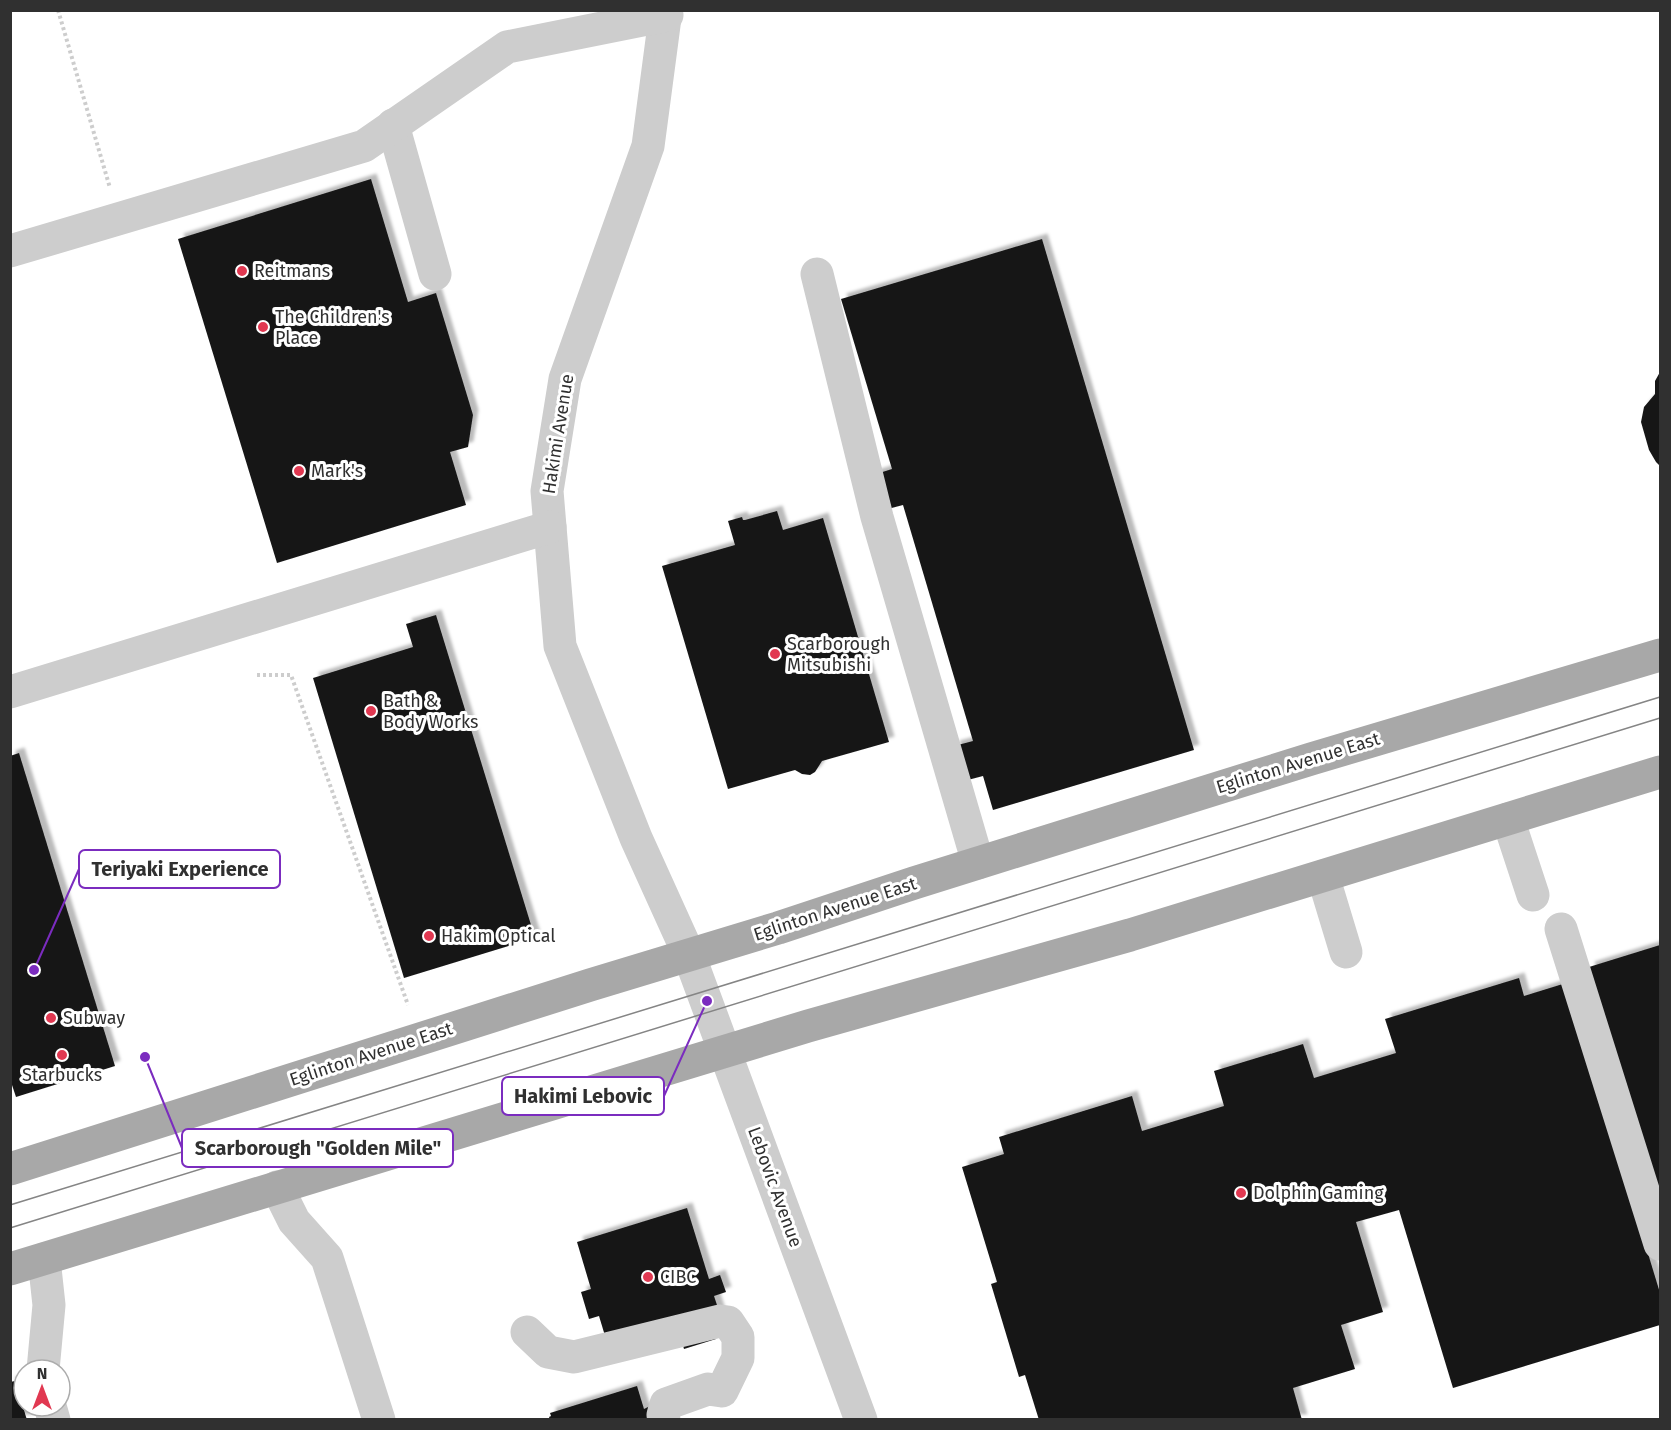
<svg xmlns="http://www.w3.org/2000/svg" width="1671" height="1430" font-family="'Fira Sans',sans-serif">
  <style>
    .building { fill: #171717; filter: url(#shadow) }
    .lines { fill: none; stroke-linecap: round; stroke-linejoin: round }
    .path { stroke: #cdcdcd; stroke-width: 4; stroke-dasharray: 3 3; stroke-linecap: butt }
    .minor { stroke: #cdcdcd; stroke-width: 33 }
    .major { stroke: #a8a8a8; stroke-width: 33 }
    .tram { stroke: #858585; stroke-width: 1.5 }
    .poi-dot { fill: #e13851; stroke: #fff; stroke-width: 2 }
    .labels { text-anchor: middle; dominant-baseline: central; stroke-width: 6; stroke-linejoin: round; paint-order: stroke }
    .poi-label { font-size: 18px; fill: #303030; stroke: #fff; text-anchor: start }
    .street-label { font-size: 18px; fill: #303030; stroke: #fff }
    .leader { fill: none; stroke: #7b2cbf; stroke-width: 2 }
    .callout-dot { fill: #7b2cbf; stroke: #fff; stroke-width: 2 }
    .callout { fill: #fff; stroke: #7b2cbf; stroke-width: 2 }
    .callout-label { font-size: 20px; text-anchor: middle; font-weight: bold; fill: #303030 }
  </style>
  <defs>
    <filter id="shadow"><feDropShadow dx="5.5" dy="-5.5" stdDeviation="1.5" flood-color="#0004"/></filter>
  </defs>
  <rect width="100%" height="100%" fill="#fff"/>
  <!-- building -->
  <g class="building">
    <path d="M371 179 408 302 436 293 473 415 468 447 450 452 466 505 277 563 178 239Z"/>
    <path d="M1042 239 1194 750 993 810 983 776 964 781 954 746 973 741 903 505 884 510 873 475 892 469 841 299Z"/>
    <path d="M1660 372V466L1656 462 1649 450 1641 422 1644 407 1655 394V381Z"/>
    <path d="M777 511 783 530 823 518 889 742 822 761 815 772 810 775 802 774 795 770 728 789 662 566 735 545 728 521 742 517 743 520H745Z"/>
    <path d="M436 615 535 938 404 978 313 678 413 647 406 624Z"/>
    <path d="M19 753 115 1066 16 1097 10 1079V756Z"/>
    <path d="M1660 945V1209L1589 967Z"/>
    <path d="M1519 978 1524 996 1566 983 1660 1293V1325L1453 1388 1399 1210 1356 1222 1383 1312 1341 1325 1355 1369 1293 1388 1302 1420H1039L1025 1375 1019 1377 991 1284 997 1282 962 1167 1004 1154 999 1137 1132 1096 1142 1131 1224 1106 1214 1071 1303 1044 1314 1078 1396 1053 1385 1019Z"/>
    <path d="M687 1208 709 1279 720 1275 726 1292 714 1296 720 1314 716 1339 684 1349 678 1328 609 1349 599 1316 589 1319 581 1292 591 1289 577 1242Z"/>
    <path d="M15 1381 27 1420H10V1382Z"/>
    <path d="M637 1386 644 1409 650 1406 654 1420H550L549 1417 551 1416 550 1413Z"/>
  </g>
  <g class="lines">
    <!-- path -->
    <g class="path">
      <path d="M58 10 110 188"/>
      <path d="M257 675H291L408 1005"/>
    </g>
    <!-- minor -->
    <g class="minor">
      <path d="M666 10 648 146 565 379 547 491 560 646 636 838 689 955 861 1420"/>
      <path d="M393 125 435 274"/>
      <path d="M10 251 364 146 507 47 667 15"/>
      <path d="M817 274 877 517 978 863"/>
      <path d="M10 692 550 527"/>
      <path d="M1508 819 1533 895"/>
      <path d="M1323 876 1346 952"/>
      <path d="M1561 929 1660 1244"/>
      <path d="M277 1187 294 1221 327 1258 379 1420"/>
      <path d="M527 1332 548 1352 574 1357 720 1321 728 1322 738 1337V1358L722 1391 708 1389 666 1404 663 1415 664 1420"/>
      <path d="M43 1370 49 1305 44 1259"/>
      <path d="M50 1406 54 1420"/>
    </g>
    <!-- major -->
    <g class="major">
      <path d="M10 1169 590 985 778 928 914 883 1311 759 1660 655"/>
      <path d="M10 1269 808 1026 1130 935 1660 772"/>
    </g>
    <!-- tram -->
    <g class="tram">
      <path d="M10 1205 1660 697"/>
      <path d="M10 1228 1660 718"/>
    </g>
  </g>
  <!-- markers -->
  <g class="poi-dot">
    <circle cx="242" cy="271" r="6"/>
    <circle cx="263" cy="327" r="6"/>
    <circle cx="299" cy="471" r="6"/>
    <circle cx="775" cy="654" r="6"/>
    <circle cx="371" cy="711" r="6"/>
    <circle cx="429" cy="936" r="6"/>
    <circle cx="51" cy="1018" r="6"/>
    <circle cx="62" cy="1055" r="6"/>
    <circle cx="1241" cy="1193" r="6"/>
    <circle cx="648" cy="1277" r="6"/>
  </g>
  <g class="labels">
    <!-- poi labels -->
    <g class="poi-label">
      <text x="254" y="271">Reitmans</text>
      <text x="275" y="317">The Children's<tspan x="275" dy="21">Place</tspan></text>
      <text x="311" y="471">Mark's</text>
      <text x="787" y="644">Scarborough<tspan x="787" dy="21">Mitsubishi</tspan></text>
      <text x="383" y="701">Bath &amp;<tspan x="383" dy="21">Body Works</tspan></text>
      <text x="441" y="936">Hakim Optical</text>
      <text x="63" y="1018">Subway</text>
      <text x="62" y="1075" text-anchor="middle">Starbucks</text>
      <text x="1253" y="1193">Dolphin Gaming</text>
      <text x="660" y="1277">CIBC</text>
    </g>
    <!-- street labels -->
    <g class="street-label">
      <text transform="translate(558 434) rotate(-81)">Hakimi Avenue</text>
      <text transform="translate(1298 763) rotate(-17)">Eglinton Avenue East</text>
      <text transform="translate(835 909) rotate(-18)">Eglinton Avenue East</text>
      <text transform="translate(371 1054) rotate(-18)">Eglinton Avenue East</text>
      <text transform="translate(775 1187) rotate(70)">Lebovic Avenue</text>
    </g>
  </g>
  <!-- callouts -->
  <path class="leader" d="M34 970L79 869M707 1001L664 1096M145 1057L182 1148"/>
  <g class="callout-dot">
    <circle cx="34" cy="970" r="6"/>
    <circle cx="707" cy="1001" r="6"/>
    <circle cx="145" cy="1057" r="6"/>
  </g>
  <g class="callout">
    <rect x="79" y="850" width="201" height="38" rx="6"/>
    <rect x="502" y="1077" width="162" height="38" rx="6"/>
    <rect x="182" y="1129" width="271" height="38" rx="6"/>
  </g>
  <g class="callout-label">
    <text x="180" y="876">Teriyaki Experience</text>
    <text x="583" y="1103">Hakimi Lebovic</text>
    <text x="318" y="1155">Scarborough "Golden Mile"</text>
  </g>
  <!-- border -->
  <rect width="1671" height="1430" fill="none" stroke="#303030" stroke-width="24"/>
  <!-- north arrow -->
  <g transform="translate(42 1388)"><circle r="28" fill="#ffffff" stroke="#acacac" stroke-width="1.5"/>
  <path d="M0-4.5L10 22L0 15L-10 22Z" fill="#e13851"/>
  <text y="-9" font-size="16" font-weight="bold" text-anchor="middle" fill="#303030">N</text>
  </g>
</svg>
